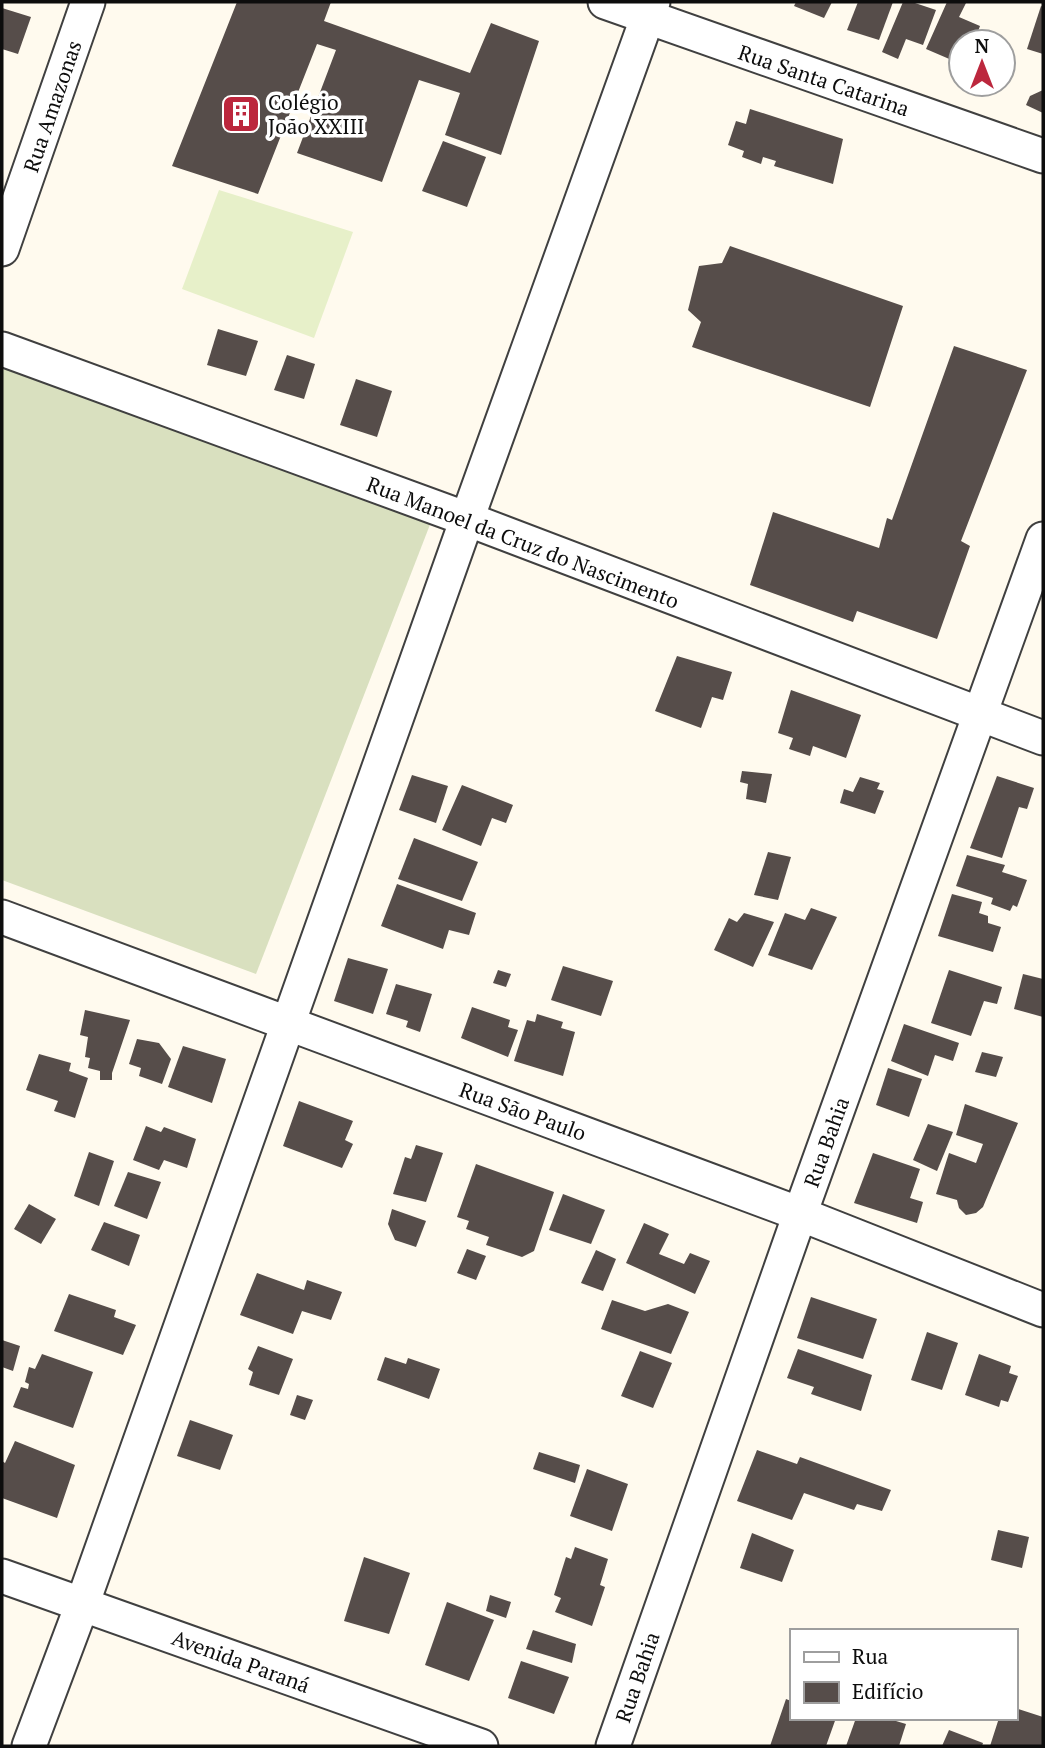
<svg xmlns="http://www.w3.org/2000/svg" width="1045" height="1748" font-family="'PT Serif',serif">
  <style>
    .cemetery { fill: #d9e0bf }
    .pitch { fill: #e7f0c9 }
    .building { fill: #564d4a }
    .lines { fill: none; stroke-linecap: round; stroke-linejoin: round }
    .street-casing { stroke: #404040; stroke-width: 37 }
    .street { stroke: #fff; stroke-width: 33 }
    .labels { text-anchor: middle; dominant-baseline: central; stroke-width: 7; stroke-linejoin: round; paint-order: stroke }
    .street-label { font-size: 21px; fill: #0d0d0d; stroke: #fff }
    .poi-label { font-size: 21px; fill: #0d0d0d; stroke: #fff; text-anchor: start }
  </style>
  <rect width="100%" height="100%" fill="#fffaee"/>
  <!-- cemetery -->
  <path class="cemetery" d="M2 357 431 522 256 974 2 880Z"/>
  <!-- pitch -->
  <path class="pitch" d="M219 190 353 232 314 338 182 289Z"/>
  <!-- building -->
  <g class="building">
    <path d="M237 2H331L324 21 470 73 491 23 539 41 501 155 445 135 460 93 419 80 382 182 297 153 336 50 317 44 258 194 172 166Z"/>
    <path d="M796 2H832L824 18 794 6Z"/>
    <path d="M858 2H893L879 40 847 30Z"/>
    <path d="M903 2H912L936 10 923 45 906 39 898 59 882 52Z"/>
    <path d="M947 2 966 3 959 17 980 26 974 42H961V64L926 49Z"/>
    <path d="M1041 6 1043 7V54L1027 49Z"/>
    <path d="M2 8 31 17 18 54 2 49Z"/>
    <path d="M1043 90V113L1026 105 1030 96Z"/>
    <path d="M750 109 843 139 833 184 774 166 776 161 763 157 761 164 742 157 744 151 728 145 736 121 746 124Z"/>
    <path d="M443 141 486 157 467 207 422 191Z"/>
    <path d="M730 246 903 306 870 407 692 347 701 322 688 310 699 266 722 263Z"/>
    <path d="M218 329 258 341 246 376 207 365Z"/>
    <path d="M954 346 1027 370 961 541 970 546 937 639 857 611 853 622 750 585 773 512 879 548 887 518 892 520Z"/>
    <path d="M287 355 315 364 304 399 274 390Z"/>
    <path d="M356 379 392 391 377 437 340 425Z"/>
    <path d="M677 656 732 672 723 700 712 697 701 728 655 711Z"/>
    <path d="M791 690 861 715 846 758 813 746 810 756 789 749 793 738 778 733Z"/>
    <path d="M742 771 772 774 766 803 746 799 748 784 740 782Z"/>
    <path d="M412 775 448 786 436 823 399 810Z"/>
    <path d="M997 776 1034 788 1027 809 1019 807 1002 858 970 848Z"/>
    <path d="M860 777 880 783 877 789 884 791 875 814 840 803 844 789 853 792Z"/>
    <path d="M462 785 513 805 506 823 492 818 481 846 442 830Z"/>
    <path d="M414 838 478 862 462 901 398 879Z"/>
    <path d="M768 852 791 857 778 900 754 895Z"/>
    <path d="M967 855 1005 865 1002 872 1027 880 1017 907 1013 905 1010 911 991 904 993 898 956 886Z"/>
    <path d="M397 884 476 913 469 935 449 930 443 949 381 926Z"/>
    <path d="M952 894 982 902 979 913 988 916V923L1001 927 993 952 938 936Z"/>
    <path d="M811 908 837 917 812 970 768 955 785 913 805 920Z"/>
    <path d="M744 913 774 922 753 967 714 950 729 918 737 922Z"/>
    <path d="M348 958 388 969 373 1014 334 1001Z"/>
    <path d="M563 966 613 981 601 1016 551 1000Z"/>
    <path d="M498 970 511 974 506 987 493 983Z"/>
    <path d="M949 970 1002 987 997 1004 984 1001 971 1036 931 1023Z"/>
    <path d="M1023 974 1043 979V1017L1014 1009Z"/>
    <path d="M396 984 432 994 420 1032 406 1027 408 1021 386 1014Z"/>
    <path d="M472 1007 510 1020 508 1027 518 1030 508 1057 461 1038Z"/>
    <path d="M85 1010 130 1020 112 1073V1080H100V1071L88 1068 90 1058 85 1057 88 1037 80 1035Z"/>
    <path d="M537 1014 563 1022 561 1028 575 1032 563 1076 514 1061 527 1020 535 1022Z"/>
    <path d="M904 1024 959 1043 953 1061 935 1055 928 1076 891 1061Z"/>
    <path d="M137 1039 159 1043 171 1059 162 1084 139 1076 141 1068 129 1064Z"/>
    <path d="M183 1046 226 1059 212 1103 168 1087Z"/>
    <path d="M982 1052 1003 1057 996 1077 975 1072Z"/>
    <path d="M39 1054 71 1063 69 1071 88 1078 75 1118 54 1111 58 1101 26 1090Z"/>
    <path d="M888 1068 922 1079 909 1117 876 1105Z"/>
    <path d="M299 1101 353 1121 345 1140 353 1144 342 1168 283 1146Z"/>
    <path d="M965 1104 1018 1123 983 1207 976 1213 966 1215 959 1208 957 1200 936 1194 949 1153 976 1163 983 1144 956 1135Z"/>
    <path d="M928 1124 953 1132 937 1171 913 1160Z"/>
    <path d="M146 1126 161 1132 164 1127 196 1139 187 1168 164 1160 159 1170 133 1160Z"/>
    <path d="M416 1145 443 1153 426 1202 393 1194 405 1157 411 1159Z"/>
    <path d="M89 1152 114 1161 99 1206 74 1196Z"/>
    <path d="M873 1153 920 1169 910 1198 923 1202 917 1223 854 1203Z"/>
    <path d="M476 1164 554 1192 534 1251 522 1257 486 1245 489 1237 466 1229 469 1221 457 1217Z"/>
    <path d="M128 1172 161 1182 147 1219 114 1206Z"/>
    <path d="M563 1194 605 1210 591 1244 549 1230Z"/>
    <path d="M29 1204 56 1219 41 1244 14 1229Z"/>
    <path d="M392 1209 426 1221 416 1247 395 1240 388 1224Z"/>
    <path d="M104 1222 140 1235 129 1266 91 1250Z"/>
    <path d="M644 1223 669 1234 659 1254 684 1264 690 1253 710 1261 695 1294 626 1263Z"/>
    <path d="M467 1249 486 1256 476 1280 457 1273Z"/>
    <path d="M596 1250 616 1259 603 1291 581 1283Z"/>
    <path d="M257 1273 304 1290 307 1280 342 1292 331 1320 302 1311 293 1334 240 1315Z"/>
    <path d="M69 1294 116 1310 114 1317 136 1325 123 1355 54 1331Z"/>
    <path d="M811 1297 877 1319 863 1359 797 1338Z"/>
    <path d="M612 1300 645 1311 668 1304 689 1312 671 1354 601 1329Z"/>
    <path d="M927 1332 958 1343 942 1390 911 1380Z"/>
    <path d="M2 1340 20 1346 13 1371 2 1367Z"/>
    <path d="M258 1346 293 1359 279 1395 249 1385 253 1372 248 1369Z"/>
    <path d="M798 1349 872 1375 861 1411 811 1394 814 1387 787 1378Z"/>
    <path d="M640 1351 672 1363 653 1408 621 1396Z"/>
    <path d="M42 1354 93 1372 73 1428 13 1407 21 1387 28 1389 29 1384 25 1382 29 1367 35 1369Z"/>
    <path d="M979 1354 1011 1366 1009 1373 1018 1376 1008 1402 1001 1400 999 1407 965 1395Z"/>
    <path d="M385 1357 406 1364 408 1358 440 1369 429 1399 377 1380Z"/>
    <path d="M297 1395 313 1400 305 1420 290 1415Z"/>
    <path d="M190 1420 233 1435 220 1470 177 1456Z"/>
    <path d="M15 1441 75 1465 57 1518 2 1498V1461L5 1463Z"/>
    <path d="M757 1450 797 1464 800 1457 891 1490 882 1511 857 1504 854 1510 804 1493 792 1520 737 1501Z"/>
    <path d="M539 1452 580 1465 575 1483 533 1469Z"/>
    <path d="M587 1469 628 1484 612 1531 570 1516Z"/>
    <path d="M998 1530 1029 1537 1022 1568 991 1560Z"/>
    <path d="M752 1533 794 1550 782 1582 740 1568Z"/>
    <path d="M575 1547 608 1559 600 1585 605 1587 592 1626 555 1612 561 1598 554 1595 566 1557 571 1559Z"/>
    <path d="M364 1557 410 1573 389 1634 344 1621Z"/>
    <path d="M490 1595 511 1602 506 1618 486 1611Z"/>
    <path d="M447 1602 494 1620 469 1681 425 1665Z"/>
    <path d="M533 1630 576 1644 572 1663 526 1649Z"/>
    <path d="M521 1661 569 1677 554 1714 508 1698Z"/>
    <path d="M786 1699 791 1701V1718H836L826 1746H770Z"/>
    <path d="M1015 1708 1043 1717V1746H990L999 1718H1015Z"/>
    <path d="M856 1718H886L906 1724 899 1746H846Z"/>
    <path d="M949 1730 983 1743 982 1746H942Z"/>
  </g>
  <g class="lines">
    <defs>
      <g id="street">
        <path d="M605 2 1043 156"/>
        <path d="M2 249 88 2"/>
        <path d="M2 349 467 519 1043 738"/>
        <path d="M2 917 800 1214 1043 1310"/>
        <path d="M2 1576 481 1746"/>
        <path d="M29 1746 82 1605 467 519 653 2"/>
        <path d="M613 1746 800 1214 1043 539"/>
      </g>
    </defs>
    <!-- street casing -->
    <use href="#street" class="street-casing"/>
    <!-- street -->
    <use href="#street" class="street"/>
  </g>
  <!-- icons -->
  <defs>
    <symbol id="building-square" viewBox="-11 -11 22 22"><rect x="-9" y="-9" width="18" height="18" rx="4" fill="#bc273d" stroke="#fff"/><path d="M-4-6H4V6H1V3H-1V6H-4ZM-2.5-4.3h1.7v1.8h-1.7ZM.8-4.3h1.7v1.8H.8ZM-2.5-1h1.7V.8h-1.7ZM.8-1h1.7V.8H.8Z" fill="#fff"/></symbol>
  </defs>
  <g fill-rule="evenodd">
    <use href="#building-square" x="219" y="92" width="44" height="44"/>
  </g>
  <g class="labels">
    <!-- street labels -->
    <g class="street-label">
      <text transform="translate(824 80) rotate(19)">Rua Santa Catarina</text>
      <text transform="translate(52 106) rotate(-71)">Rua Amazonas</text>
      <text transform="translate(523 542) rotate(21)">Rua Manoel da Cruz do Nascimento</text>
      <text transform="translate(523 1111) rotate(20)">Rua São Paulo</text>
      <text transform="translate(826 1142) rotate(-70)">Rua Bahia</text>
      <text transform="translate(241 1661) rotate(20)">Avenida Paraná</text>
      <text transform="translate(637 1677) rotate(-71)">Rua Bahia</text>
    </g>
    <!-- poi labels -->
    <g class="poi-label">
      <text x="268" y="102">Colégio<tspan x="268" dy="24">João XXIII</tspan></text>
    </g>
  </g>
  <!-- border -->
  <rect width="1045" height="1748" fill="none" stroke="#0d0d0d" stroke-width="7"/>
  <!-- legend -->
  <rect x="790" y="1629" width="228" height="91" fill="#ffffff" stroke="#9e9e9e" stroke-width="2"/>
  <rect x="804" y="1652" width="35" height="10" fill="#ffffff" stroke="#9e9e9e" stroke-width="2"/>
  <text x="852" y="1664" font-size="21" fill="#0d0d0d">Rua</text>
  <rect x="804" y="1682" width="35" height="21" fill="#564d4a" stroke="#9e9e9e" stroke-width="2"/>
  <text x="852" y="1699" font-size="21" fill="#0d0d0d">Edifício</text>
  <!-- north arrow -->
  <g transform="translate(982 63)"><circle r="33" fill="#ffffff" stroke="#9e9e9e" stroke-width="2"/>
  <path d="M0-5L12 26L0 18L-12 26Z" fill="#bc273d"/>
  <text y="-10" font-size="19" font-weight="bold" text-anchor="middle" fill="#0d0d0d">N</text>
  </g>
</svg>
